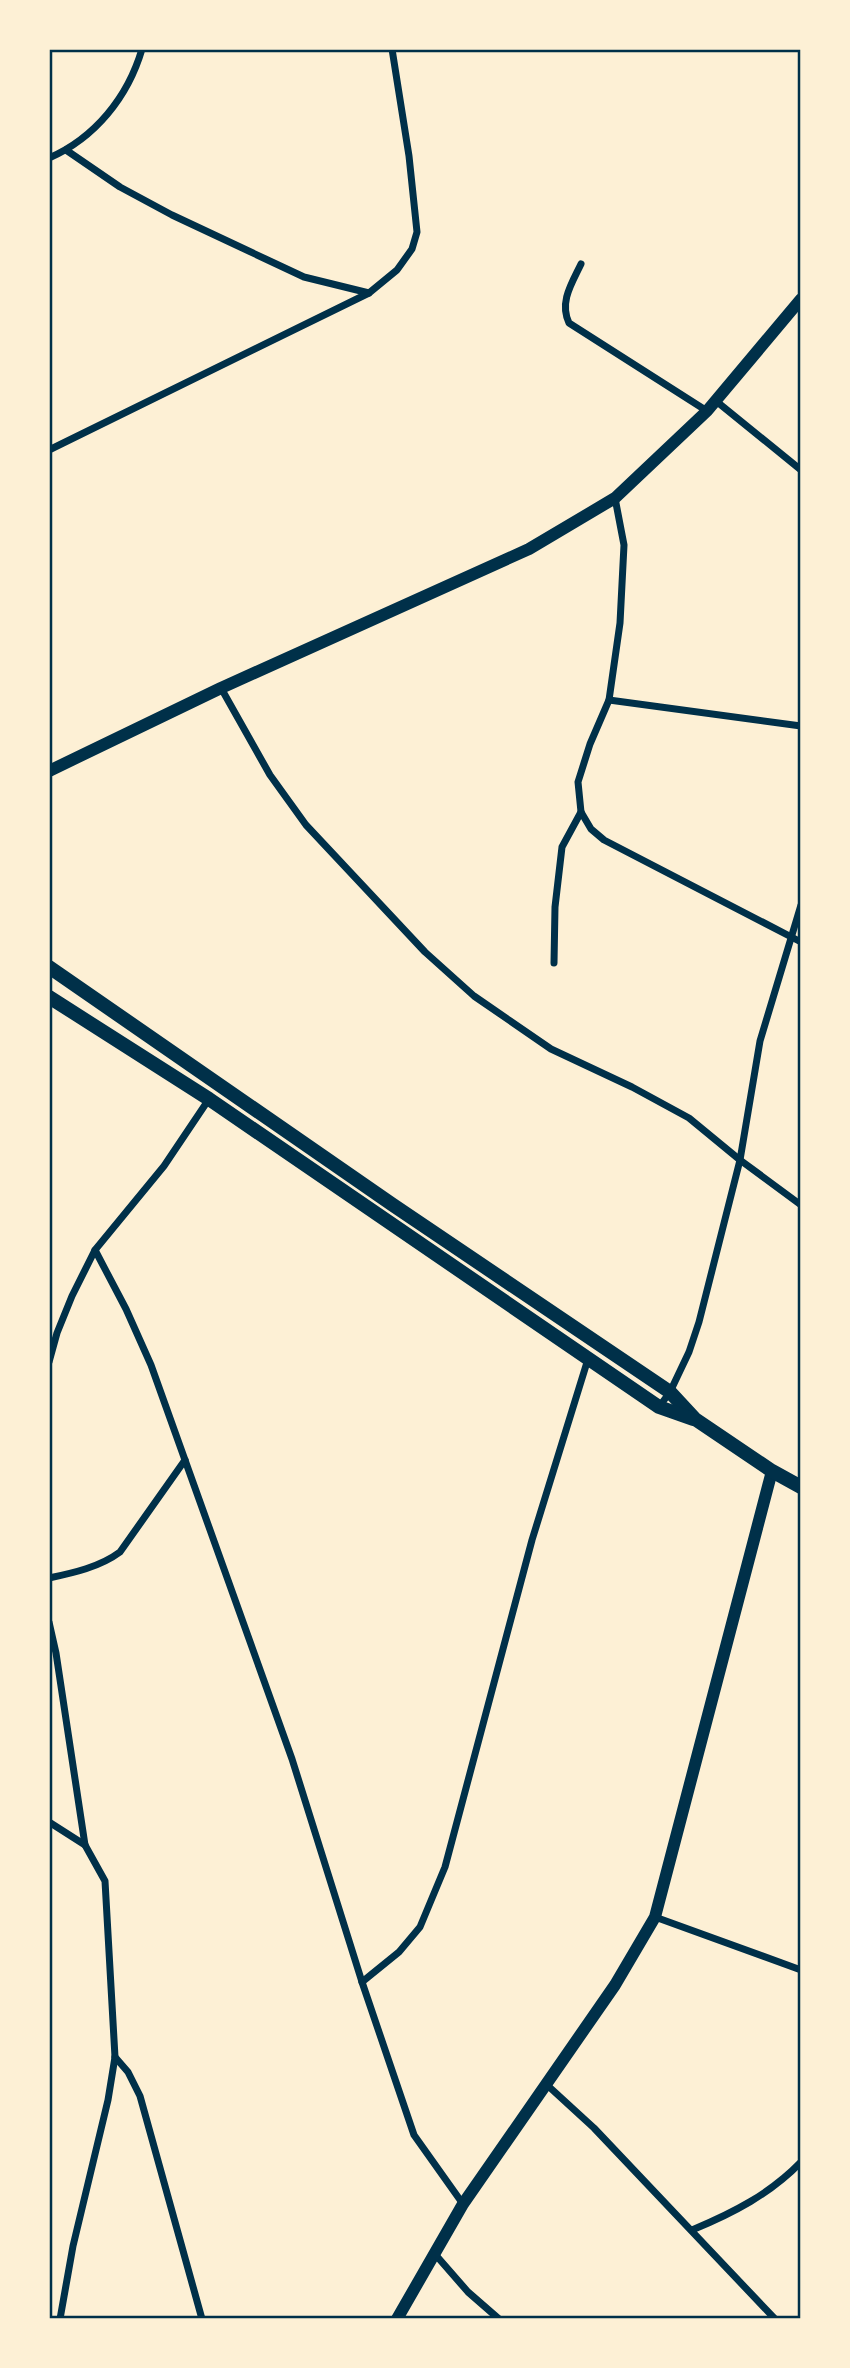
<svg xmlns="http://www.w3.org/2000/svg" width="850" height="2368" font-family="'Noto Sans',sans-serif">
  <style>
    .lines { fill: none; stroke-linecap: round; stroke-linejoin: round }
    .minor { stroke: #003049; stroke-width: 7 }
    .tertiary { stroke: #003049; stroke-width: 12 }
    .secondary { stroke: #003049; stroke-width: 14 }
    .neatline { fill: none; stroke: #003049; stroke-width: 2.5 }
  </style>
  <rect width="100%" height="100%" fill="#fdf0d5"/>
  <g class="lines">
    <!-- minor -->
    <g class="minor">
      <path d="M66 150 120 187 172 215 304 277 369 293"/>
      <path d="M49 158C95 138 128 97 142 49"/>
      <path d="M581 264C572 283 559 302 569 323L707 411"/>
      <path d="M716 401 801 470"/>
      <path d="M49 450 369 293 397 270 412 249 417 232 409 156 392 49"/>
      <path d="M615 498 624 545 620 623 609 700 590 744 578 782 581 812 591 829 604 840 801 942"/>
      <path d="M221 688 270 775 306 825 425 952 474 996 551 1049 632 1087 689 1118 740 1160 801 1205"/>
      <path d="M609 700 801 726"/>
      <path d="M554 963 555 907 562 847 581 812"/>
      <path d="M95 1250 126 1309 151 1365 292 1759 362 1982 414 2135 463 2204"/>
      <path d="M49 1362 57 1333 72 1296 95 1250 164 1166 209 1099"/>
      <path d="M659 1407 670 1392 689 1352 699 1322 740 1160 760 1041 801 905"/>
      <path d="M49 1578C73 1573 100 1567 120 1552L185 1460"/>
      <path d="M49 1622 56 1653 85 1845 105 1881 115 2057 108 2100 73 2246 60 2319"/>
      <path d="M49 1822 85 1845"/>
      <path d="M655 1917 801 1970"/>
      <path d="M362 1982 399 1952 420 1927 445 1867 532 1540 588 1359"/>
      <path d="M115 2057 128 2072 140 2096 202 2319"/>
      <path d="M546 2084 594 2128 775 2319"/>
      <path d="M692 2230C733 2213 770 2194 801 2162"/>
      <path d="M434 2253 468 2292 499 2319"/>
    </g>
    <!-- tertiary -->
    <g class="tertiary">
      <path d="M49 771 221 688 529 549 615 498 707 411 801 299"/>
      <path d="M397 2319 463 2204 615 1985 655 1917 772 1471"/>
    </g>
    <!-- secondary -->
    <g class="secondary">
      <path d="M49 967 393 1205 670 1392 695 1419 772 1471 801 1487"/>
      <path d="M49 997 209 1099 659 1407 693 1419"/>
    </g>
  </g>
  <!-- border -->
  <rect width="850" height="2368" fill="none" stroke="#fdf0d5" stroke-width="102"/>
  <rect x="51" y="51" width="748" height="2266" class="neatline"/>
</svg>
